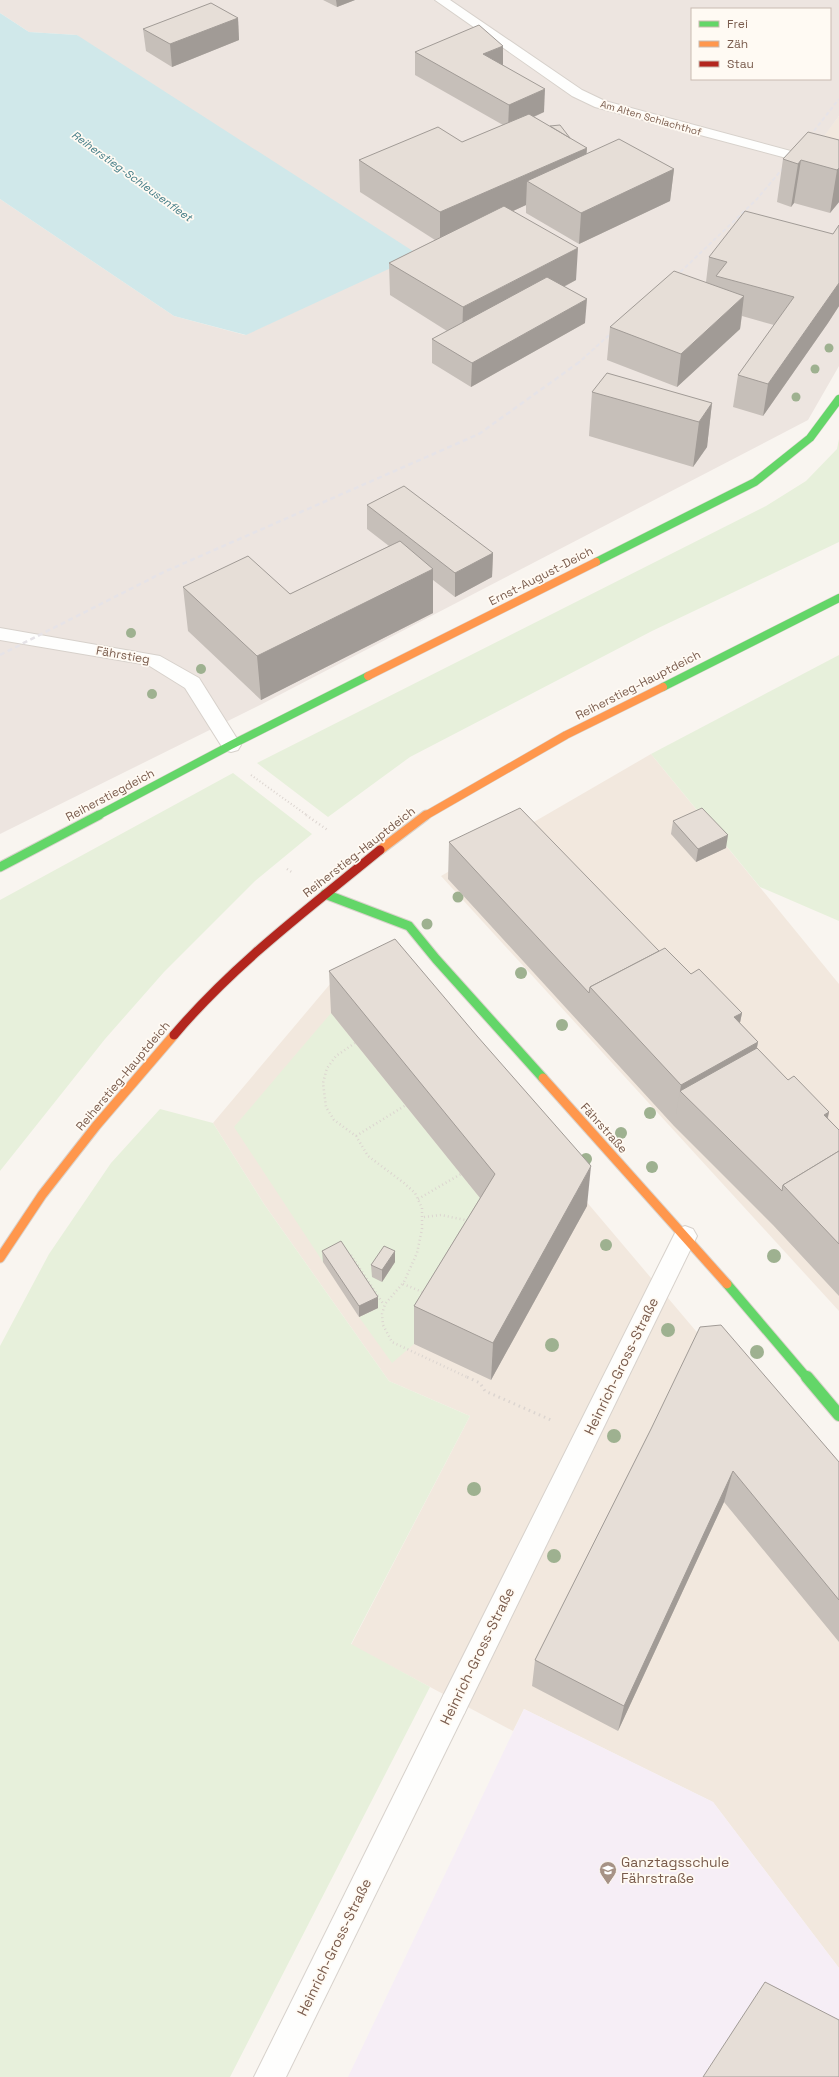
<svg xmlns="http://www.w3.org/2000/svg" width="839" height="2077" font-family="'Space Grotesk',sans-serif">
  <style>
    .residential { fill: #f2e8de }
    .industrial { fill: #ede5e0; fill-rule: evenodd }
    .education { fill: #f6eef6 }
    .green { fill: #e7f0db }
    .water { fill: #d0e8ea }
    .lines { fill: none; stroke-linecap: round; stroke-linejoin: round }
    .lane-casing { stroke: #d7d1cb; stroke-width: 2 }
    .street-casing { stroke: #d7d1cb; stroke-width: 2 }
    .fast-far2-casing { stroke: #d9d2cb; stroke-width: 9 }
    .fast-far1-casing { stroke: #d9d2cb; stroke-width: 11 }
    .fast-casing { stroke: #d9d2cb; stroke-width: 14 }
    .slow-far1-casing { stroke: #d9d2cb; stroke-width: 9 }
    .slow-casing { stroke: #d9d2cb; stroke-width: 11 }
    .jam-casing { stroke: #d9d2cb; stroke-width: 11 }
    .path-far2 { stroke: #dcd5d0; stroke-width: 2; stroke-dasharray: 1 2.5; stroke-linecap: butt }
    .path-far1 { stroke: #dcd5d0; stroke-width: 2.5; stroke-dasharray: 1 3; stroke-linecap: butt }
    .path { stroke: #dcd5d0; stroke-width: 3; stroke-dasharray: 1.5 4; stroke-linecap: butt }
    .lane { fill: #fefefd; fill-rule: evenodd }
    .street { fill: #fefefd; fill-rule: evenodd }
    .fast-far2 { stroke: #63d668; stroke-width: 8 }
    .fast-far1 { stroke: #63d668; stroke-width: 9 }
    .fast { stroke: #63d668; stroke-width: 12 }
    .slow-far1 { stroke: #ff974d; stroke-width: 8 }
    .slow { stroke: #ff974d; stroke-width: 9 }
    .jam { stroke: #b3261e; stroke-width: 9 }
    .rail-far1 { stroke: #e6e3e7; stroke-width: 2; stroke-dasharray: 4 2.5; stroke-linecap: butt }
    .rail { stroke: #e6e3e7; stroke-width: 2.5; stroke-dasharray: 5 3.5; stroke-linecap: butt }
    .tree { fill: #9eb190 }
    .wall { fill: #c6bfb9 }
    .shaded-wall { fill: #a19b96 }
    .building { fill: #e6ded7; stroke: #a19b96 }
    .labels { text-anchor: middle; dominant-baseline: central; stroke-width: 3.5; stroke-linejoin: round; paint-order: stroke }
    .far-street-label { font-size: 10px; fill: #7a5c4d; stroke: #fffaf3 }
    .far-water-label { font-size: 11px; font-style: italic; fill: #437c86; stroke: #fffaf3 }
    .street-label { font-size: 12px; fill: #7a5c4d; stroke: #fffaf3 }
    .near-street-label { font-size: 14px; fill: #7a5c4d; stroke: #fffaf3 }
    .near-poi-label { font-size: 14px; fill: #7a5c4d; stroke: #fffaf3; text-anchor: start }
  </style>
  <rect width="100%" height="100%" fill="#f9f5f0"/>
  <!-- residential -->
  <g class="residential">
    <path d="M839 116V158L812 151Z"/>
    <path d="M651 754 839 984V1311L441 876Z"/>
    <path d="M392 972 839 1500V1968L713 1802 524 1709 513 1731 351 1645 470 1416 389 1381 264 1204 213 1123 336 977Z"/>
  </g>
  <!-- industrial -->
  <path class="industrial" d="M0 0H839V116L813 151 839 158V366L808 420 262 704 0 834V199L174 316 245 335 306 306 77 35 29 32 0 13ZM692 9H830V79H692Z"/>
  <!-- education -->
  <path class="education" d="M524 1709 713 1802 839 1968V2077H348Z"/>
  <!-- green -->
  <g class="green">
    <path d="M839 439V542L652 631 410 757 328 817 257 763 766 506 806 481 837 449Z"/>
    <path d="M839 655V921L760 887 651 754Z"/>
    <path d="M233 773 312 834 255 881 164 972 105 1039 0 1171V900Z"/>
    <path d="M331 1013 493 1214 414 1344 392 1363 359 1317 378 1308 323 1262 234 1127Z"/>
    <path d="M160 1109 213 1123 264 1204 389 1381 470 1416 351 1644 430 1687 230 2077H0V1346L49 1254 111 1163Z"/>
  </g>
  <!-- water -->
  <path class="water" d="M0 13 29 32 77 35 419 255 246 335 174 316 0 199Z"/>
  <g class="lines">
    <defs>
      <path id="lane" d="M454 1690 464 1694 468 1704 464 1714 286 2077H254L444 1694Z"/>
      <g id="street">
        <path d="M435 0H450L582 90 605 101 839 164V172L595 107 572 96Z"/>
        <path d="M0 628 160 656 199 678 241 745 238 750 231 752 224 750 185 688 148 665 0 640Z"/>
        <path d="M685 1226 693 1229 697 1236 464 1714 454 1718 444 1714 440 1704 444 1694 677 1229Z"/>
      </g>
      <g id="fast-far2">
        <path d="M596 562 755 482 810 438 839 399"/>
        <path d="M663 687 839 598"/>
        <path d="M97 816 231 745 368 676"/>
      </g>
      <g id="fast-far1">
        <path d="M0 867 99 815"/>
        <path d="M325 894 409 926 436 959 543 1078"/>
        <path d="M727 1284 807 1378"/>
      </g>
      <path id="fast" d="M807 1377 839 1415"/>
      <g id="slow-far1">
        <path d="M368 676 596 562"/>
        <path d="M425 816 566 735 663 687"/>
      </g>
      <g id="slow">
        <path d="M380 850 426 815"/>
        <path d="M543 1078 727 1284"/>
        <path d="M0 1258 42 1195 96 1126 174 1035"/>
      </g>
      <path id="jam" d="M174 1035C234 964 308 909 380 850"/>
    </defs>
    <!-- lane casing -->
    <use href="#lane" class="lane-casing"/>
    <!-- street casing -->
    <use href="#street" class="street-casing"/>
    <!-- fast-far2 casing -->
    <use href="#fast-far2" class="fast-far2-casing"/>
    <!-- fast-far1 casing -->
    <use href="#fast-far1" class="fast-far1-casing"/>
    <!-- fast casing -->
    <use href="#fast" class="fast-casing"/>
    <!-- slow-far1 casing -->
    <use href="#slow-far1" class="slow-far1-casing"/>
    <!-- slow casing -->
    <use href="#slow" class="slow-casing"/>
    <!-- jam casing -->
    <use href="#jam" class="jam-casing"/>
    <!-- path-far2 -->
    <path class="path-far2" d="M251 775 308 816"/>
    <!-- path-far1 -->
    <g class="path-far1">
      <path d="M306 815 329 831"/>
      <path d="M287 869 293 873"/>
      <path d="M355 1043 336 1056 327 1068 323 1083 326 1107 334 1120 356 1136 368 1156 404 1183 415 1193 422 1208V1229L417 1253 404 1282 385 1304 382 1314 383 1325 392 1342 469 1378"/>
      <path d="M356 1136 406 1105"/>
      <path d="M418 1199 461 1174"/>
      <path d="M424 1217 441 1215 470 1221"/>
      <path d="M351 1255 384 1305"/>
      <path d="M403 1284 425 1293"/>
    </g>
    <!-- path -->
    <path class="path" d="M467 1377 480 1383 485 1391 551 1420"/>
    <!-- lane -->
    <use href="#lane" class="lane"/>
    <!-- street -->
    <use href="#street" class="street"/>
    <!-- fast-far2 -->
    <use href="#fast-far2" class="fast-far2"/>
    <!-- fast-far1 -->
    <use href="#fast-far1" class="fast-far1"/>
    <!-- fast -->
    <use href="#fast" class="fast"/>
    <!-- slow-far1 -->
    <use href="#slow-far1" class="slow-far1"/>
    <!-- slow -->
    <use href="#slow" class="slow"/>
    <!-- jam -->
    <use href="#jam" class="jam"/>
    <!-- rail-far1 -->
    <g class="rail-far1">
      <path d="M806 141 839 99"/>
      <path d="M671 281 757 199 789 161"/>
      <path d="M577 364 617 328"/>
    </g>
    <!-- rail -->
    <path class="rail" d="M0 655 164 572 479 434 578 363"/>
  </g>
  <!-- trees -->
  <g class="tree">
    <circle cx="829" cy="348" r="4.5"/>
    <circle cx="815" cy="369" r="4.5"/>
    <circle cx="796" cy="397" r="4.5"/>
    <circle cx="131" cy="633" r="5"/>
    <circle cx="201" cy="669" r="5"/>
    <circle cx="152" cy="694" r="5"/>
    <circle cx="458" cy="897" r="5.5"/>
    <circle cx="427" cy="924" r="5.5"/>
    <circle cx="521" cy="973" r="6"/>
    <circle cx="562" cy="1025" r="6"/>
    <circle cx="650" cy="1113" r="6"/>
    <circle cx="621" cy="1133" r="6"/>
    <circle cx="586" cy="1159" r="6"/>
    <circle cx="652" cy="1167" r="6"/>
    <circle cx="606" cy="1245" r="6"/>
    <circle cx="774" cy="1256" r="7"/>
    <circle cx="668" cy="1330" r="7"/>
    <circle cx="552" cy="1345" r="7"/>
    <circle cx="757" cy="1352" r="7"/>
    <circle cx="614" cy="1436" r="7"/>
    <circle cx="474" cy="1489" r="7"/>
    <circle cx="554" cy="1556" r="7"/>
  </g>
  <!-- wall -->
  <g class="wall">
    <path d="M323 0H355L337 7Z"/>
    <path d="M238 18 239 40 172 67 146 51 143 29Z"/>
    <path d="M415 52 503 65 544 112 534 117 570 138 586 154 674 169 670 201 579 244 526 213V205L513 211 576 280 564 287 585 323 471 387 432 363V339L447 331 390 295 389 263 435 240 360 192 359 160 462 142 503 125 415 75Z"/>
    <path d="M839 140V202L830 213 794 203 791 207 777 202 783 159Z"/>
    <path d="M839 225V306L828 323 763 416 733 407 738 375 774 325 742 316 740 329 677 387 607 360 610 327 706 282 709 257 833 234Z"/>
    <path d="M592 392 712 403 707 447 693 467 589 436Z"/>
    <path d="M367 505 493 553 492 577 455 597 433 580V613L261 700 188 631 183 587 290 594 389 546 367 529Z"/>
    <path d="M673 821 726 848 696 862 671 834Z"/>
    <path d="M449 842 659 951 691 974 742 1013 740 1023 758 1042 757 1048 788 1080 829 1112 828 1118 839 1130V1296L773 1225 674 1126 448 879Z"/>
    <path d="M329 971 587 1206 491 1380 414 1344V1306L480 1198 331 1013Z"/>
    <path d="M322 1251 378 1297V1308L359 1317 323 1262Z"/>
    <path d="M395 1251V1262L382 1282 372 1277 371 1265Z"/>
    <path d="M651 1429 839 1462V1642L724 1502 618 1731 532 1686 535 1660Z"/>
  </g>
  <!-- shaded-wall -->
  <g class="shaded-wall">
    <path d="M336 0H355L337 7Z"/>
    <path d="M238 18 239 40 172 67 170 44Z"/>
    <path d="M503 46V68L483 54Z"/>
    <path d="M545 89 544 112 508 128 509 105Z"/>
    <path d="M587 148 585 179 527 181 526 205 440 244V212Z"/>
    <path d="M801 160 794 203 791 207 798 164Z"/>
    <path d="M839 168V202L830 213 837 170Z"/>
    <path d="M674 169 670 201 579 244 581 213Z"/>
    <path d="M578 248 576 280 462 340 463 307Z"/>
    <path d="M839 283V306L828 323 763 416 768 384Z"/>
    <path d="M744 296 740 329 677 387 681 354Z"/>
    <path d="M587 299 585 323 471 387 472 363Z"/>
    <path d="M712 403 707 447 693 467 699 422Z"/>
    <path d="M493 553 492 577 455 597V573Z"/>
    <path d="M433 569V613L261 700 257 656Z"/>
    <path d="M728 835 726 848 696 862 698 849Z"/>
    <path d="M742 1013 733 1055 734 1017Z"/>
    <path d="M758 1042 749 1084 680 1091 674 1126 681 1085Z"/>
    <path d="M829 1112 820 1148 824 1115Z"/>
    <path d="M591 1166 587 1206 491 1380 493 1343Z"/>
    <path d="M395 1251V1262L382 1282V1270Z"/>
    <path d="M378 1297V1308L359 1317V1306Z"/>
    <path d="M733 1471 724 1502 618 1731 624 1706Z"/>
  </g>
  <!-- building -->
  <g class="building">
    <path d="M211 3 238 18 170 44 143 29Z"/>
    <path d="M479 25 503 46 483 54 545 89 509 105 415 52Z"/>
    <path d="M529 114 587 148 440 212 359 160 438 127 462 142Z"/>
    <path d="M560 125 570 138 550 126Z"/>
    <path d="M808 132 839 140V168L837 170 801 160 798 164 783 159Z"/>
    <path d="M619 139 674 169 581 213 527 181Z"/>
    <path d="M504 206 578 248 463 307 389 263Z"/>
    <path d="M745 211 833 234 839 225V283L768 384 738 375 794 297 716 276 727 262 709 257Z"/>
    <path d="M674 271 744 296 681 354 610 327Z"/>
    <path d="M547 277 587 299 472 363 432 339Z"/>
    <path d="M607 373 712 403 699 422 592 392Z"/>
    <path d="M404 486 493 553 455 573 367 505Z"/>
    <path d="M400 541 433 569 257 656 183 587 248 556 290 594Z"/>
    <path d="M520 808 659 951 590 987 589 993 449 842Z"/>
    <path d="M702 808 728 835 698 849 673 821Z"/>
    <path d="M395 939 477 1036 591 1166 493 1343 414 1306 495 1174 329 971Z"/>
    <path d="M665 948 691 974 699 969 742 1013 734 1017 758 1042 681 1085 590 987Z"/>
    <path d="M757 1048 788 1080 794 1076 829 1112 824 1115 839 1130V1151L783 1185 782 1191 680 1091Z"/>
    <path d="M839 1151V1244L783 1185Z"/>
    <path d="M341 1241 378 1297 359 1306 322 1251Z"/>
    <path d="M384 1246 395 1251 382 1270 371 1265Z"/>
    <path d="M721 1325 839 1462V1600L733 1471 624 1706 535 1660 651 1429 700 1327Z"/>
    <path d="M765 1982 839 2020V2077H703Z"/>
  </g>
  <!-- icons -->
  <defs>
    <symbol id="school-pin" viewBox="-11 -11 22 30"><path d="M0 17L-7.5 6A9.5 9.5 0 1 1 7.5 6Z" fill="#a69286" stroke="#fffaf3"/><path d="M0-5L7-2L0 1L-7-2ZM-4 1L0 2.5L4 1V4Q0 6-4 4Z" fill="#fff"/></symbol>
  </defs>
  <g fill-rule="evenodd">
    <use href="#school-pin" x="598" y="1860" width="20" height="27"/>
  </g>
  <g class="labels">
    <!-- far-street labels -->
    <g class="far-street-label">
      <text transform="translate(651 118) rotate(16)">Am Alten Schlachthof</text>
    </g>
    <!-- far-water labels -->
    <g class="far-water-label">
      <text transform="translate(132 176) rotate(36)">Reiherstieg-Schleusenfleet</text>
    </g>
    <!-- street labels -->
    <g class="street-label">
      <text transform="translate(541 576) rotate(-27)">Ernst-August-Deich</text>
      <text transform="translate(123 655) rotate(10)">Fährstieg</text>
      <text transform="translate(638 685) rotate(-27)">Reiherstieg-Hauptdeich</text>
      <text transform="translate(110 795) rotate(-28)">Reiherstiegdeich</text>
      <text transform="translate(359 852) rotate(-38)">Reiherstieg-Hauptdeich</text>
      <text transform="translate(123 1076) rotate(-50)">Reiherstieg-Hauptdeich</text>
      <text transform="translate(604 1128) rotate(48)">Fährstraße</text>
    </g>
    <!-- near-street labels -->
    <g class="near-street-label">
      <text transform="translate(621 1366) rotate(-64)">Heinrich-Gross-Straße</text>
      <text transform="translate(477 1656) rotate(-64)">Heinrich-Gross-Straße</text>
      <text transform="translate(334 1947) rotate(-64)">Heinrich-Gross-Straße</text>
    </g>
    <!-- near-poi labels -->
    <g class="near-poi-label">
      <text x="621" y="1862">Ganztagsschule<tspan x="621" dy="16">Fährstraße</tspan></text>
    </g>
  </g>
  <!-- legend -->
  <rect x="691" y="8" width="140" height="72" fill="#fffaf3" stroke="#cabbb1"/>
  <rect x="699" y="21" width="20" height="6" fill="#63d668" stroke="#cabbb1"/>
  <text x="727" y="28" font-size="12" fill="#7a5c4d">Frei</text>
  <rect x="699" y="41" width="20" height="6" fill="#ff974d" stroke="#cabbb1"/>
  <text x="727" y="48" font-size="12" fill="#7a5c4d">Zäh</text>
  <rect x="699" y="61" width="20" height="6" fill="#b3261e" stroke="#cabbb1"/>
  <text x="727" y="68" font-size="12" fill="#7a5c4d">Stau</text>
</svg>
